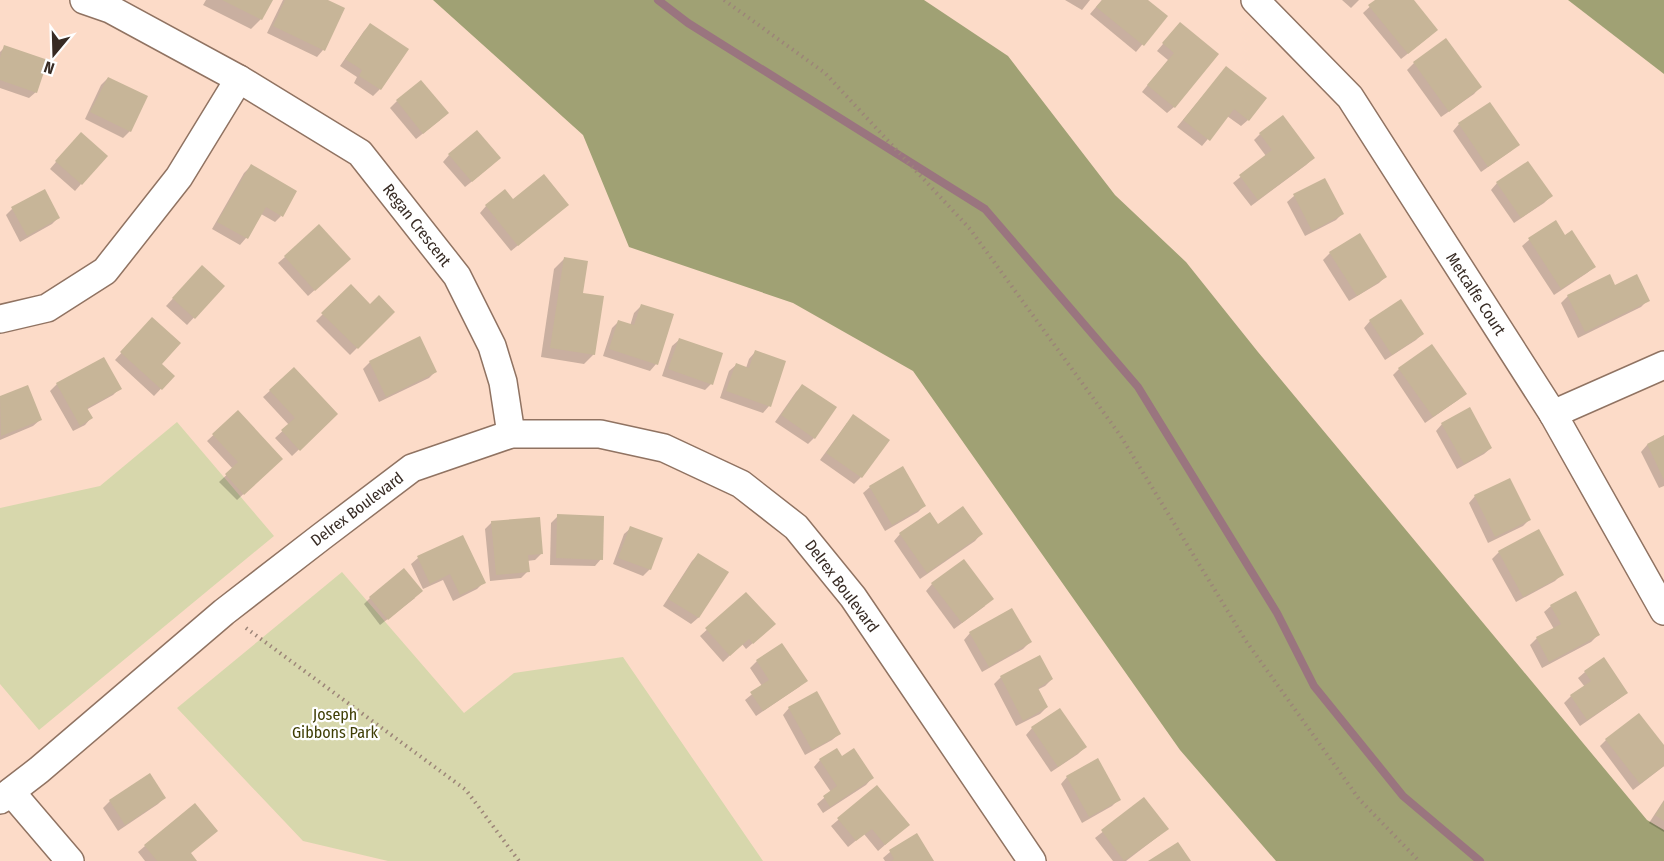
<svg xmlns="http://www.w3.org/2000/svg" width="1664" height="861" font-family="'Fira Sans Condensed',sans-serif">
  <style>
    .green { fill: #d7d7ac }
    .forest { fill: #a0a174 }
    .shadow { fill: #0003 }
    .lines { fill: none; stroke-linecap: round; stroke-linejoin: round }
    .stream { stroke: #9a757f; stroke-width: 8 }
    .building { fill: #c7b598 }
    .minor-casing { stroke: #907362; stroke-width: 30 }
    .path { stroke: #9c8578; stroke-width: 4; stroke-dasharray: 1.5 4.5; stroke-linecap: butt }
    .minor { stroke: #fff; stroke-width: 27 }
    .labels { text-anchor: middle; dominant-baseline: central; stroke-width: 4.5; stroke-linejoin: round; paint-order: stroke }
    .street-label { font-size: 16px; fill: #372b24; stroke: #fff }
    .park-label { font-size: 16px; fill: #3f3e05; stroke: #fff }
  </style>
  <rect width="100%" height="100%" fill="#fcdbc8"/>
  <!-- green -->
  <g class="green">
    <path d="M177 422 274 536 39 730 0 684V508L100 486Z"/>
    <path d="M342 572 464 713 514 673 623 657 763 861H388L303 841 177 708Z"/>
  </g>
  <!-- forest -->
  <g class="forest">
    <path d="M433 0H924L1008 56 1115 195 1186 262 1258 352 1647 820 1664 830V861H1276L1180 750 913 371 793 303 629 247 583 135Z"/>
    <path d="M1568 0H1664V74Z"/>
  </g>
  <!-- shadow -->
  <g class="shadow">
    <path d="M206 0H271L261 19 251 29 203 5Z"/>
    <path d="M283 0H325L323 50 317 57 267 33Z"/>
    <path d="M1065 0H1090L1082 10Z"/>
    <path d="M1102 0H1146L1166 16 1136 52 1090 14Z"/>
    <path d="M1342 0H1359L1351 8Z"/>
    <path d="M1377 0H1413L1430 36 1401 59 1363 13Z"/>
    <path d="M1180 24 1174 107 1167 113 1142 92 1168 60 1157 51Z"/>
    <path d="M370 25 380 89 373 96 354 83 357 77 340 66 364 31Z"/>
    <path d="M1446 40 1480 87 1474 94 1441 117 1407 70 1414 63Z"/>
    <path d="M5 47 36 92 29 98 0 88V52Z"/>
    <path d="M1226 68 1248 120 1241 126 1227 116 1202 146 1177 127Z"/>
    <path d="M108 78 130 131 123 138 85 119 101 85Z"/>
    <path d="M397 101 440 120 416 139 390 108Z"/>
    <path d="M1459 124 1518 144 1511 151 1481 172 1453 131Z"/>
    <path d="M1260 134 1313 158 1306 165 1251 206 1233 183 1266 156 1254 140Z"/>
    <path d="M74 141 81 184 75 191 50 169Z"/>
    <path d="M449 155 492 165 465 187 443 162Z"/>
    <path d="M251 166 281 216 275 222 261 214 246 238 240 245 212 229 244 173Z"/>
    <path d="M1325 180 1342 214 1336 220 1305 236 1287 202 1294 196Z"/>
    <path d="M1497 183 1551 196 1544 203 1514 223 1491 190Z"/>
    <path d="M513 201 560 211 511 251 480 213 486 206Z"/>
    <path d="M12 209 58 218 52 224 20 242 6 215Z"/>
    <path d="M1555 222 1565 237 1594 267 1587 273 1554 295 1522 246 1529 240Z"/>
    <path d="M1330 253 1385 277 1379 283 1349 301 1323 260Z"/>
    <path d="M285 257 343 265 308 296 278 263Z"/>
    <path d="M564 259 581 294 594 354 584 364 541 357 554 269Z"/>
    <path d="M202 267 223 286 187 325 166 306Z"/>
    <path d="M351 286 370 306 393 312 350 355 316 321Z"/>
    <path d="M1614 287 1648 300 1641 307 1578 338 1561 303 1568 296Z"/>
    <path d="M641 306 656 364 650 371 603 356 612 328 618 322 630 326 634 313Z"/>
    <path d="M1370 321 1423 333 1416 340 1385 360 1364 328Z"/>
    <path d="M146 326 160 364 173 376 154 396 115 360Z"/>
    <path d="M679 340 711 384 705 390 662 376 672 346Z"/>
    <path d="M755 352 769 406 763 413 720 398 729 371 736 365 746 368 749 359Z"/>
    <path d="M370 362 435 372 429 378 379 402 363 369Z"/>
    <path d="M294 369 336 414 292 456 275 438 289 425 263 397Z"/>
    <path d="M1399 369 1465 393 1458 400 1425 423 1393 375Z"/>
    <path d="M57 384 120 388 113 395 86 410 91 418 85 425 73 431 50 391Z"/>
    <path d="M802 386 814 438 808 444 775 422 796 392Z"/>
    <path d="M27 387 40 420 33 426 0 440V398Z"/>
    <path d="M238 412 281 459 237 500 219 482 233 469 207 441Z"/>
    <path d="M847 423 888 440 861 477 854 484 820 460Z"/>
    <path d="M1442 424 1491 448 1484 454 1457 469 1436 431Z"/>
    <path d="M1664 437V486L1659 488 1641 452 1647 445Z"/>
    <path d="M870 487 924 506 918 512 885 531 863 493Z"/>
    <path d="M1475 496 1529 520 1523 526 1488 543 1469 503Z"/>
    <path d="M558 516 601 559 595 566 550 565 551 523Z"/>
    <path d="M492 522 542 553 535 560 527 561 528 571 521 578 490 581 485 529Z"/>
    <path d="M937 526 981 534 975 541 920 579 894 541 900 534Z"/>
    <path d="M631 528 650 569 643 576 613 564 624 534Z"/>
    <path d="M1499 552 1562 574 1555 581 1516 602 1492 559Z"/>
    <path d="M698 555 727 573 698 618 691 624 663 606 692 561Z"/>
    <path d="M418 558 484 582 477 589 453 601 443 580 423 589 411 564Z"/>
    <path d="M932 584 985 606 954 629 926 591Z"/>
    <path d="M746 594 767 631 746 649 742 644 723 662 700 636Z"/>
    <path d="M370 598H415L380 625 364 604Z"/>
    <path d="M1551 606 1598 635 1591 642 1542 668 1530 645 1537 638 1554 629 1544 612Z"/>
    <path d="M970 633 1030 642 1023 649 982 672 964 640Z"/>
    <path d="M757 661 806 680 799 687 756 716 745 700 762 686 750 668Z"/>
    <path d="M1585 672 1626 693 1619 699 1580 726 1564 703 1571 696 1585 687 1578 678Z"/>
    <path d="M1001 677 1052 679 1045 686 1037 690 1047 707 1040 714 1016 726 994 684Z"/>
    <path d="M789 708 839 734 832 740 805 755 783 715Z"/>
    <path d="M1032 728 1085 747 1078 754 1051 772 1026 735Z"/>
    <path d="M1606 740 1664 747V766L1633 790 1600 746Z"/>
    <path d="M842 758 872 778 866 785 823 813 817 804 831 792 814 767 820 760Z"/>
    <path d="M149 775 164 798 158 804 118 831 103 808 110 801Z"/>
    <path d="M1067 777 1119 799 1112 806 1082 823 1061 784Z"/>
    <path d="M877 787 901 831 878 851 864 834 848 847 831 826Z"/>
    <path d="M1144 799 1160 835 1126 861H1113L1095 838Z"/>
    <path d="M1664 800V832L1649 823Z"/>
    <path d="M916 835 932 861H885L883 858 890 852Z"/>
    <path d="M145 846 189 854 195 861H145L138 852Z"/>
  </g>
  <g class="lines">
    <!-- stream -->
    <path class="stream" d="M658 0 688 23 985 209 1138 387 1277 613 1314 686 1403 796 1480 861"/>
  </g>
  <!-- building -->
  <g class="building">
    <path d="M222 0H273L262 20Z"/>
    <path d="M285 0H328L345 8 325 51 273 26Z"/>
    <path d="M1102 0H1148L1168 16 1144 46 1096 7Z"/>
    <path d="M1375 0H1414L1438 30 1408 54 1368 5Z"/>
    <path d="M1180 22 1219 54 1175 108 1147 85 1174 53 1162 43Z"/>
    <path d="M370 23 409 49 381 90 359 76 362 70 345 59Z"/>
    <path d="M1446 38 1482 87 1449 112 1413 62Z"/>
    <path d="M4 45 48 60 37 93 0 80V58Z"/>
    <path d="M1226 66 1267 98 1249 121 1234 109 1210 141 1183 120Z"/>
    <path d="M108 77 148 96 131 132 90 112Z"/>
    <path d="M421 80 449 113 423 134 396 100Z"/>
    <path d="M1490 102 1520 145 1488 167 1458 123Z"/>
    <path d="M1283 115 1315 158 1258 200 1239 175 1272 150 1259 133Z"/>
    <path d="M477 130 501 158 472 182 448 154Z"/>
    <path d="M81 132 108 156 82 185 55 161Z"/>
    <path d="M1528 161 1553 196 1521 218 1496 182Z"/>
    <path d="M251 164 297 191 283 217 266 207 248 239 217 222Z"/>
    <path d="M544 174 569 205 518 246 485 205 505 189 513 199Z"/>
    <path d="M1325 178 1344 214 1312 231 1293 194Z"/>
    <path d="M45 189 60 218 27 236 11 207Z"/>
    <path d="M1556 220 1565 235 1572 230 1596 267 1561 289 1528 238Z"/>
    <path d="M319 224 351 259 315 291 284 256Z"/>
    <path d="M1360 233 1387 277 1357 296 1329 252Z"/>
    <path d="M564 257 588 261 583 293 604 296 595 355 550 348Z"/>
    <path d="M202 265 225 286 195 319 172 298Z"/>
    <path d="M1610 274 1615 285 1637 274 1650 301 1585 332 1567 295Z"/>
    <path d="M351 284 370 304 379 295 395 312 358 349 321 313Z"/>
    <path d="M1401 299 1424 334 1392 355 1369 320Z"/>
    <path d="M641 304 674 314 658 365 609 349 618 320 634 325Z"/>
    <path d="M152 317 181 343 162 364 175 376 162 390 120 352Z"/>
    <path d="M420 336 437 372 386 397 369 361Z"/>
    <path d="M679 338 723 353 713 385 668 369Z"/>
    <path d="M1432 344 1467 394 1433 417 1398 368Z"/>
    <path d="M755 350 786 361 771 407 726 391 736 363 749 368Z"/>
    <path d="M104 357 122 389 87 408 93 418 80 426 56 383Z"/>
    <path d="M294 367 338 414 300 451 281 430 295 418 269 390Z"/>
    <path d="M802 384 837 407 815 439 781 415Z"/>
    <path d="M28 385 42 420 1 436 0 396Z"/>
    <path d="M1470 407 1492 448 1464 464 1441 423Z"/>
    <path d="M238 410 283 459 244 495 225 474 238 462 212 434Z"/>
    <path d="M853 414 890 440 862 478 826 453Z"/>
    <path d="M1664 435V480L1647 444Z"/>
    <path d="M903 466 926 506 892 525 869 486Z"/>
    <path d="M1510 478 1531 520 1495 537 1474 495Z"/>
    <path d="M963 506 983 534 927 573 899 533 930 512 938 524Z"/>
    <path d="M557 514 604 516 603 560 556 558Z"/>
    <path d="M540 517 543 554 528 555 530 572 496 575 491 521Z"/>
    <path d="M630 526 663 538 651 570 618 558Z"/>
    <path d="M1539 529 1564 575 1523 597 1498 551Z"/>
    <path d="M463 535 486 583 460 595 450 574 430 584 417 556Z"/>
    <path d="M698 553 729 572 699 618 668 599Z"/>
    <path d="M964 559 994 599 962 623 931 583Z"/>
    <path d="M404 568 423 591 388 620 369 597Z"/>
    <path d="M1576 591 1600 635 1549 662 1536 637 1561 624 1550 605Z"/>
    <path d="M746 592 776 624 753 644 749 639 730 656 705 628Z"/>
    <path d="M1012 608 1032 642 989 667 969 632Z"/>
    <path d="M782 643 808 681 763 711 750 692 769 680 756 660Z"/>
    <path d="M1040 655 1053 679 1038 688 1048 707 1023 721 1000 676Z"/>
    <path d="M1604 657 1628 693 1587 720 1570 695 1591 681 1584 671Z"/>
    <path d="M817 691 841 734 812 750 788 707Z"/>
    <path d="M1060 708 1087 747 1058 767 1031 727Z"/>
    <path d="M1639 713 1664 745V766L1640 784 1605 739Z"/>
    <path d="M837 748 842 756 854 748 874 778 830 807 823 796 837 786 819 759Z"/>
    <path d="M1098 758 1121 800 1089 817 1066 776Z"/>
    <path d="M150 773 166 798 125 825 109 800Z"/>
    <path d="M877 785 910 825 885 845 872 829 856 841 837 818Z"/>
    <path d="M1144 797 1169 829 1124 861 1101 830Z"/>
    <path d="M1664 801V821L1655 815Z"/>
    <path d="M195 803 218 831 191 853 197 861H157L144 845Z"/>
    <path d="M917 833 934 861H891L894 859 889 850Z"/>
    <path d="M1178 842 1191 861H1148Z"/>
  </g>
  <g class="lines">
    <defs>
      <g id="minor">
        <path d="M84 0 110 9 239 79 360 153 457 276 492 346 503 382 511 434"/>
        <path d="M1255 0 1350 97 1553 414 1664 611"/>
        <path d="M0 319 47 308 105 271 179 177 239 79"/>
        <path d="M1553 414 1664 365"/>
        <path d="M11 792 70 861"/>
        <path d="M0 800 39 770 224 612 321 537 412 468 511 434H600L664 448 741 484 796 527 853 597 1032 861"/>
      </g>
    </defs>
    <!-- minor casing -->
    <use href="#minor" class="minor-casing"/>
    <!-- path -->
    <g class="path">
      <path d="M724 0 825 73 970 229 1120 435 1246 641 1359 799 1419 861"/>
      <path d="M246 628 466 790 519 861"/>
    </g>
    <!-- minor -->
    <use href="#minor" class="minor"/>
  </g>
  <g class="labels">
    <!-- street labels -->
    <g class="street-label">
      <text transform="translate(417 225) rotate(52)">Regan Crescent</text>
      <text transform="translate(1476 294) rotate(57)">Metcalfe Court</text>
      <text transform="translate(357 509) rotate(-37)">Delrex Boulevard</text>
      <text transform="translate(842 586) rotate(53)">Delrex Boulevard</text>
    </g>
    <!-- park labels -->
    <g class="park-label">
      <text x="335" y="714">Joseph<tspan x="335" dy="18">Gibbons Park</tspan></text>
    </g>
  </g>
  <!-- north arrow -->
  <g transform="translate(54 54) rotate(199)" stroke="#ffffff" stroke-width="4.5" paint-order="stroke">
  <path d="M0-4.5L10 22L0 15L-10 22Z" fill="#372b24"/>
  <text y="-9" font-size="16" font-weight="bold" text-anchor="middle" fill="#372b24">N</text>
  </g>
</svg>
